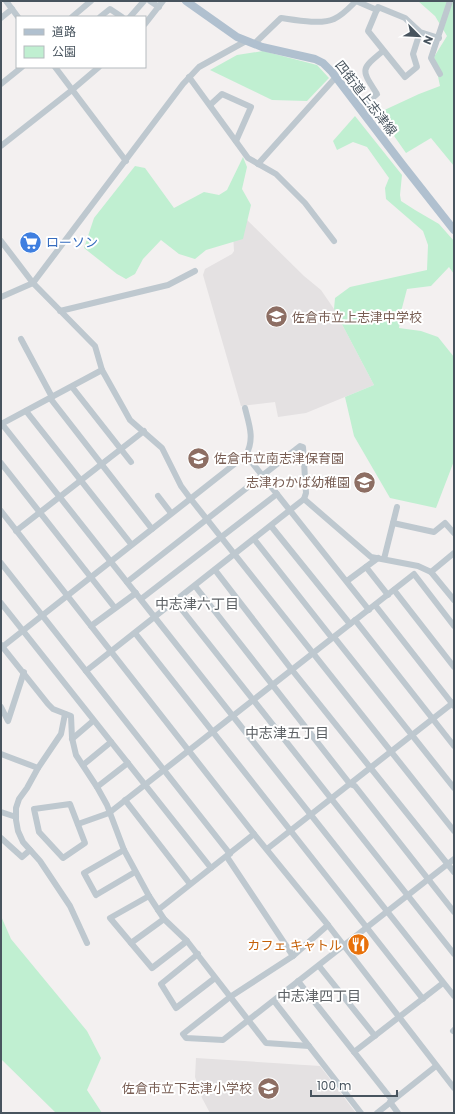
<svg xmlns="http://www.w3.org/2000/svg" width="455" height="1114" font-family="Poppins,'Noto Sans JP',sans-serif">
  <style>
    .education { fill: #e4e1e2 }
    .green { fill: #c0efd1 }
    .lines { fill: none; stroke-linecap: round; stroke-linejoin: round }
    .minor { stroke: #bec8cf; stroke-width: 6 }
    .major { stroke: #b0c0cf; stroke-width: 8 }
    .labels { text-anchor: middle; dominant-baseline: central; stroke-width: 4; stroke-linejoin: round; paint-order: stroke }
    .street-label { font-size: 13px; fill: #48545e; stroke: #fff }
    .shop-label { font-size: 13px; fill: #366cbe; stroke: #fff; text-anchor: start }
    .education-label { font-size: 13px; fill: #785e54; stroke: #fff; text-anchor: start }
    .food-label { font-size: 13px; fill: #c56008; stroke: #fff; text-anchor: end }
    .neighbourhood-label { font-size: 14px; fill: #5d6165; stroke: #fff }
  </style>
  <rect width="100%" height="100%" fill="#f3f0f0"/>
  <!-- education -->
  <g class="education">
    <path d="M242 215 304 276 321 290 334 309 374 385 306 413 278 417 275 402 241 406 203 275 205 269 232 254 234 251 232 217Z"/>
    <path d="M196 1058 320 1066 356 1113H210L202 1098 195 1077Z"/>
  </g>
  <!-- green -->
  <g class="green">
    <path d="M418 1H454V166L431 138 406 153 378 113 419 94 440 86 434 57 447 36 435 16Z"/>
    <path d="M263 51 317 65 329 78 307 101 272 100 210 70 237 55Z"/>
    <path d="M355 116 402 175 400 195 401 201 415 210 439 224 454 241V274L449 267 431 286 407 289 402 308 399 328 421 331 438 337 454 357V461L436 508 390 498 354 436 345 397 374 385 334 309 335 298 350 287 427 270 428 245 423 231 386 199 385 188 389 178 367 147 353 142 337 150 333 141Z"/>
    <path d="M243 157 247 167 242 189 251 205 243 239 206 250 195 259 179 254 161 240 143 259 135 274 126 279 117 274 84 248 94 218 135 166 145 168 174 208 204 192 219 195 227 190Z"/>
    <path d="M1 916 11 939 87 1031 101 1058 87 1090 102 1113H56L1 1059Z"/>
  </g>
  <g class="lines">
    <!-- minor -->
    <g class="minor">
      <path d="M6 1 18 17"/>
      <path d="M150 1 159 7"/>
      <path d="M72 17 91 1"/>
      <path d="M100 17 110 9 122 17"/>
      <path d="M130 17 144 1"/>
      <path d="M1 18 12 9"/>
      <path d="M145 24 163 1"/>
      <path d="M420 32 413 54 417 67 405 77 368 31 378 7 405 18 420 32 439 38"/>
      <path d="M254 44 281 18C295 20 321 25 334 19 343 15 349 8 356 1L377 10"/>
      <path d="M55 67 126 161"/>
      <path d="M440 74 431 58 450 1"/>
      <path d="M189 77 248 158 276 174 305 203 334 241"/>
      <path d="M1 84 22 67"/>
      <path d="M210 105 222 94 251 107 236 141"/>
      <path d="M360 109 377 94C361 69 360 70 383 51"/>
      <path d="M1 146 72 90 99 67"/>
      <path d="M258 164 336 77"/>
      <path d="M1 241 33 283 95 346 102 370 130 420 162 448 181 486 190 498 454 831"/>
      <path d="M1 297 33 283 183 84 199 67 246 41"/>
      <path d="M60 311 168 285 195 271"/>
      <path d="M21 339 52 397"/>
      <path d="M72 387 131 462"/>
      <path d="M50 398 152 529"/>
      <path d="M26 411 131 544"/>
      <path d="M1 424 102 370"/>
      <path d="M2 424 454 996"/>
      <path d="M246 455 369 610"/>
      <path d="M1 463 115 608"/>
      <path d="M158 496 171 513"/>
      <path d="M304 499 371 557 418 566 431 572 454 600"/>
      <path d="M1 511 254 834 328 925 454 1088"/>
      <path d="M393 523 434 532 445 523 454 533"/>
      <path d="M271 526 350 624"/>
      <path d="M16 531 144 431"/>
      <path d="M254 539 332 638"/>
      <path d="M384 559 397 507"/>
      <path d="M1 563 230 854"/>
      <path d="M366 567 388 595"/>
      <path d="M215 570 292 670 454 872"/>
      <path d="M431 572 454 553"/>
      <path d="M347 581 378 558"/>
      <path d="M195 586 350 784 355 786 454 912"/>
      <path d="M394 590 454 667"/>
      <path d="M141 599 277 494"/>
      <path d="M175 601 454 954"/>
      <path d="M1 603 211 868"/>
      <path d="M375 605 454 706"/>
      <path d="M355 620 454 746"/>
      <path d="M91 626 136 593"/>
      <path d="M135 633 423 999"/>
      <path d="M334 637 454 788"/>
      <path d="M1 645 48 704 53 709 71 716 72 738 76 755 97 787 107 805 124 850 149 896 164 919 187 941 266 1043 309 1046 361 1113"/>
      <path d="M1 648 246 455C255 439 249 424 245 408"/>
      <path d="M86 671 304 499 306 493 303 447 300 446 127 582"/>
      <path d="M1 707 8 721 24 672"/>
      <path d="M65 714 61 734 38 768 27 788 19 799 16 808V820L18 831 23 842 40 861 70 906 87 943"/>
      <path d="M72 739 93 721"/>
      <path d="M1 754 38 768"/>
      <path d="M83 765 111 742"/>
      <path d="M97 787 128 763"/>
      <path d="M125 800 190 884"/>
      <path d="M70 804 85 843 63 858 39 832 34 809Z"/>
      <path d="M1 812 16 817"/>
      <path d="M78 824 109 813 414 574 454 626"/>
      <path d="M1 838 22 857 30 850"/>
      <path d="M267 849 454 702"/>
      <path d="M124 850 84 873 96 895 135 872"/>
      <path d="M227 857 293 956"/>
      <path d="M149 896 110 918 152 968 187 941"/>
      <path d="M158 910 254 834"/>
      <path d="M328 925 293 956 230 997 183 1034 186 1038 223 1040 454 859"/>
      <path d="M131 943 164 919"/>
      <path d="M198 954 161 984 176 1008 215 978"/>
      <path d="M319 966 375 1036"/>
      <path d="M298 981 392 1100"/>
      <path d="M274 1001 309 1046"/>
      <path d="M453 1031 454 1030"/>
      <path d="M354 1052 443 983"/>
      <path d="M390 1102 398 1113"/>
      <path d="M377 1113 436 1066"/>
    </g>
    <!-- major -->
    <path class="major" d="M186 1 237 37 262 47 315 59 323 63 332 72 402 164 454 230"/>
  </g>
  <!-- icons -->
  <defs>
    <symbol id="supermarket-disc" viewBox="-11 -11 22 22"><circle r="9.5" fill="#3f7fe0" stroke="#fff"/><path d="M-6-5.5h2.5l.6 2H6L4.5 2H-2.5L-4.4-4H-6ZM-1.5 3.2a1.3 1.3 0 1 0 .1 0ZM3 3.2a1.3 1.3 0 1 0 .1 0Z" fill="#fff"/></symbol>
    <symbol id="school-disc" viewBox="-11 -11 22 22"><circle r="9.5" fill="#8d6e63" stroke="#fff"/><path d="M0-5L7-2L0 1L-7-2ZM-4 1L0 2.5L4 1V4Q0 6-4 4Z" fill="#fff"/></symbol>
    <symbol id="restaurant-disc" viewBox="-11 -11 22 22"><circle r="9.5" fill="#e8710a" stroke="#fff"/><path d="M-5-6h1v4h1v-4h1v4h1v-4h1v5L-1.5 .5V6h-2V.5L-5-1ZM5-6V6H3V1.5H1.5Q1.5-4 5-6Z" fill="#fff"/></symbol>
  </defs>
  <g fill-rule="evenodd">
    <use href="#supermarket-disc" x="18" y="230" width="25" height="25"/>
    <use href="#school-disc" x="264" y="304" width="25" height="25"/>
    <use href="#school-disc" x="186" y="446" width="25" height="25"/>
    <use href="#school-disc" x="352" y="470" width="25" height="25"/>
    <use href="#restaurant-disc" x="346" y="932" width="25" height="25"/>
    <use href="#school-disc" x="256" y="1076" width="25" height="25"/>
  </g>
  <g class="labels">
    <!-- street labels -->
    <g class="street-label">
      <text transform="translate(366 98) rotate(52)">四街道上志津線</text>
    </g>
    <!-- shop labels -->
    <g class="shop-label">
      <text x="46" y="242">ローソン</text>
    </g>
    <!-- education labels -->
    <g class="education-label">
      <text x="292" y="317">佐倉市立上志津中学校</text>
      <text x="214" y="458">佐倉市立南志津保育園</text>
      <text x="350" y="482" text-anchor="end">志津わかば幼稚園</text>
      <text x="252" y="1088" text-anchor="end">佐倉市立下志津小学校</text>
    </g>
    <!-- food labels -->
    <g class="food-label">
      <text x="342" y="945">カフェ キャトル</text>
    </g>
    <!-- neighbourhood labels -->
    <g class="neighbourhood-label">
      <text x="197" y="604">中志津六丁目</text>
      <text x="287" y="733">中志津五丁目</text>
      <text x="319" y="996">中志津四丁目</text>
    </g>
  </g>
  <!-- border -->
  <rect width="455" height="1114" fill="none" stroke="#48545e" stroke-width="4"/>
  <!-- legend -->
  <rect x="16" y="16" width="130" height="52" fill="#ffffff" stroke="#b6bbbf"/>
  <rect x="24" y="29" width="20" height="6" fill="#b0c0cf" stroke="#b6bbbf"/>
  <text x="52" y="36" font-size="12" fill="#48545e">道路</text>
  <rect x="24" y="46" width="20" height="12" fill="#c0efd1" stroke="#b6bbbf"/>
  <text x="52" y="56" font-size="12" fill="#48545e">公園</text>
  <!-- north arrow -->
  <g transform="translate(419 36) rotate(114)" stroke="#ffffff" stroke-width="3" paint-order="stroke">
  <path d="M0-3L7 15L0 10L-7 15Z" fill="#48545e"/>
  <text y="-6" font-size="11" font-weight="bold" text-anchor="middle" fill="#48545e">N</text>
  </g>
  <!-- scale -->
  <path d="M311 1090v6h86v-6" fill="none" stroke="#48545e" stroke-width="2"/>
  <text x="317" y="1090" font-size="12" fill="#48545e" stroke="#ffffff" stroke-width="3" paint-order="stroke">100 m</text>
</svg>
